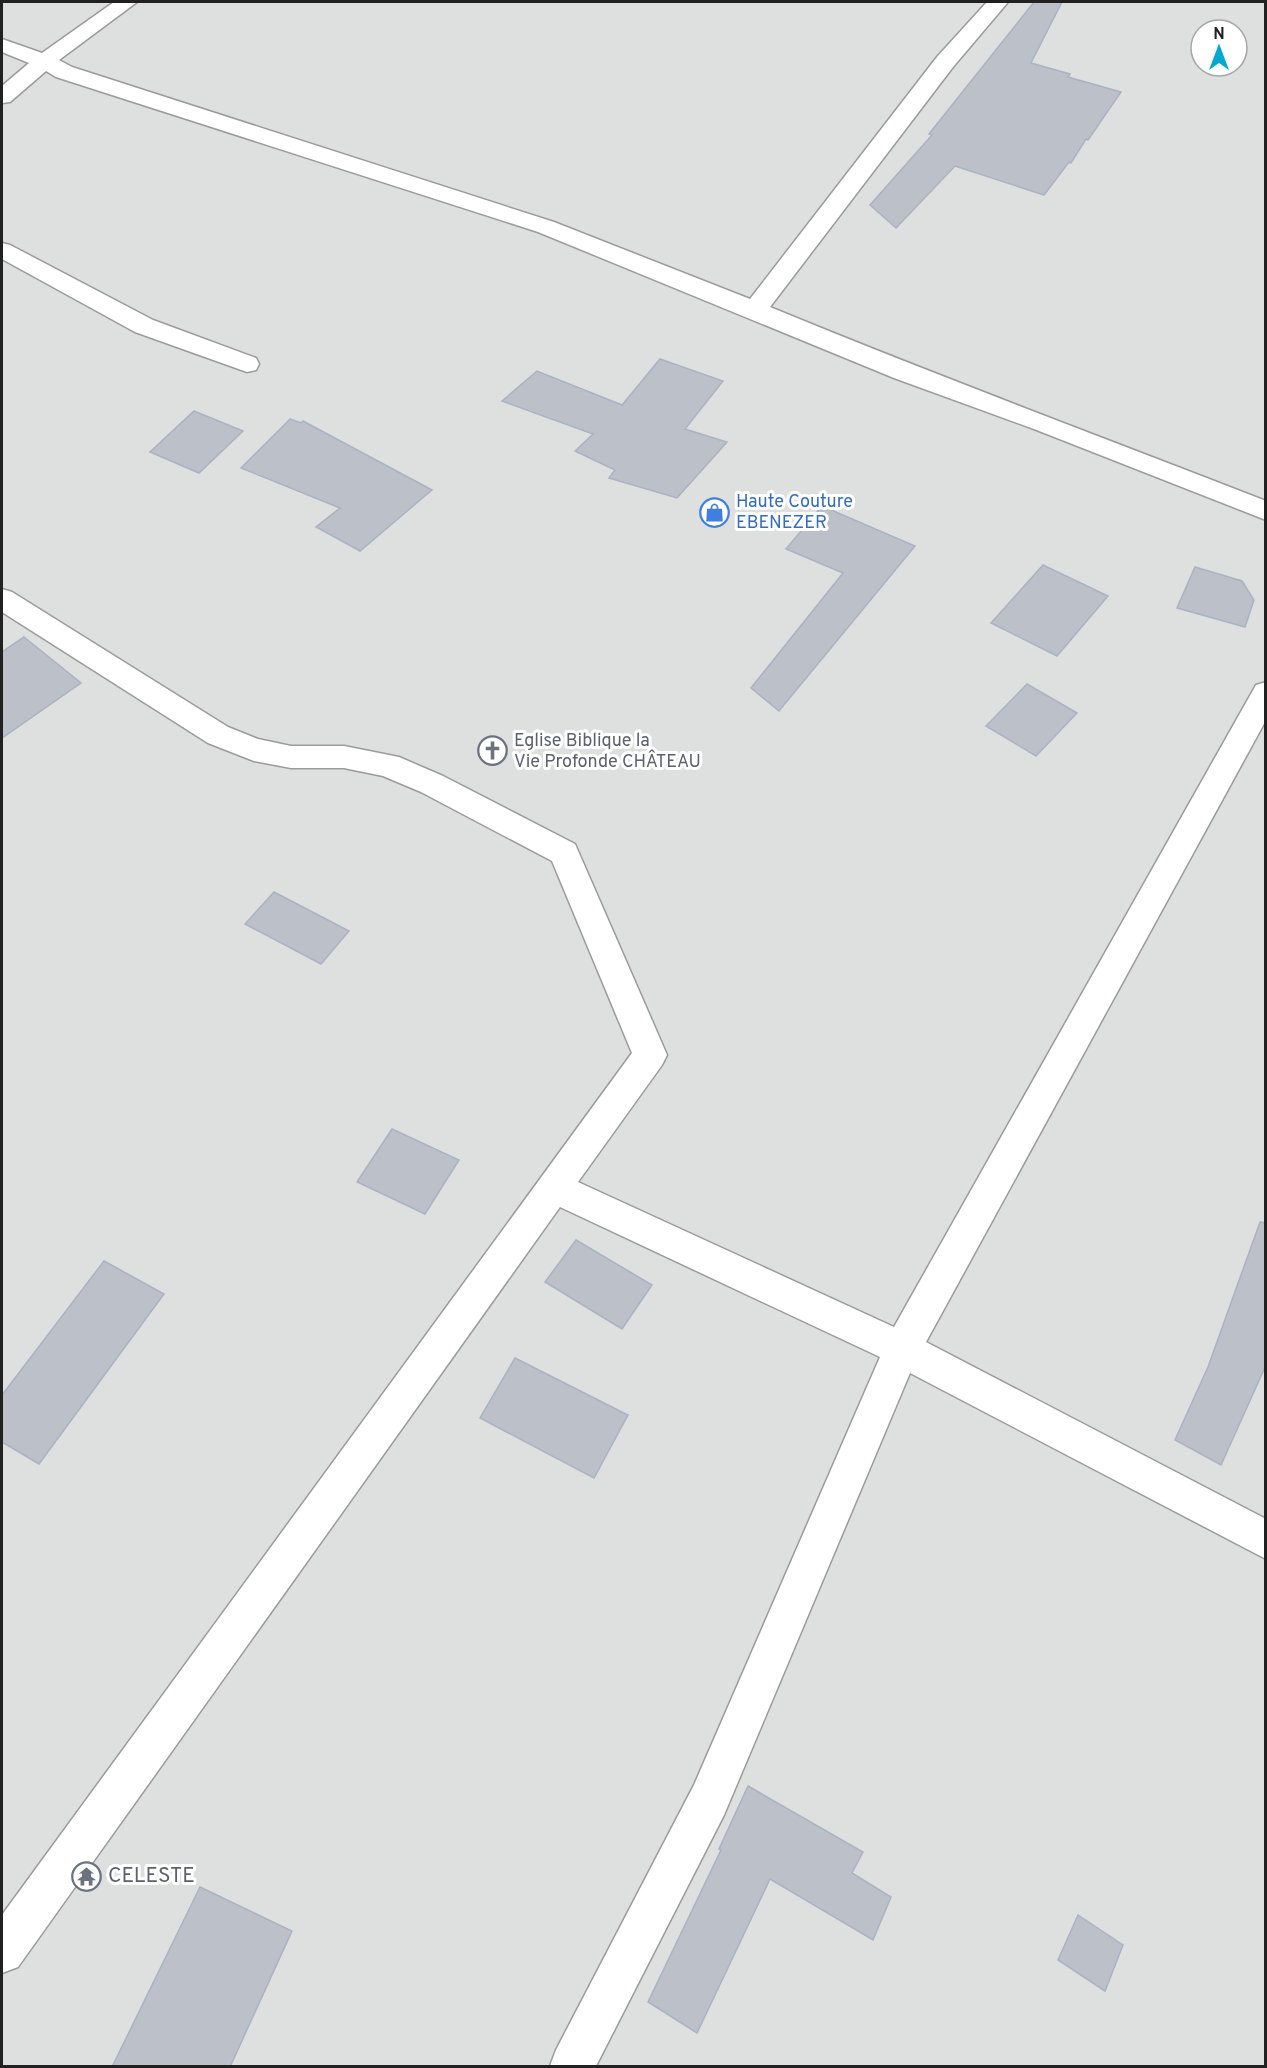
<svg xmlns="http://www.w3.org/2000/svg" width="1267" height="2068" font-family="Overpass,sans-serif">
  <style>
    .residential { fill: #dedfdf; fill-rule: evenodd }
    .building { fill: #bbc0c9; stroke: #aab3c3; stroke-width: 1.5 }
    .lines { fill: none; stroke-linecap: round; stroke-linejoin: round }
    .minor-casing { stroke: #9b9b9b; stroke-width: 3 }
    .minor { fill: #fff; fill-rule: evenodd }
    .labels { text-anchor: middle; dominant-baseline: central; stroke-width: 6; stroke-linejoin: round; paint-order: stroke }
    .shop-label { font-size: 18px; fill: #366cbe; stroke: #fff; text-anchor: start }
    .worship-label { font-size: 18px; fill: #5b616d; stroke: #fff; text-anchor: start }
    .near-worship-label { font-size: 21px; fill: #5b616d; stroke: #fff; text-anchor: start }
  </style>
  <rect width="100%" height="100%" fill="#e8e9f1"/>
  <!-- residential -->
  <path class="residential" d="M2 2H1265V2066H2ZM1201 30H1237V66H1201Z"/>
  <!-- building -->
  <g class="building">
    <path d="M1034 2H1062L1031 63 1070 74 1068 77 1121 92 1088 140 1086 139 1071 163 1069 162 1044 195 955 166 896 228 870 205 932 135 929 134Z"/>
    <path d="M660 359 723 381 685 429 727 442 677 498 609 478 615 470 575 451 593 434 502 401 537 371 622 405Z"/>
    <path d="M194 411 243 431 199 473 150 452Z"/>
    <path d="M290 419 301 423 303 421 432 490 360 551 316 527 340 508 241 468Z"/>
    <path d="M822 506 915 546 779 711 751 688 843 573 786 549Z"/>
    <path d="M1043 565 1108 596 1057 656 991 623Z"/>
    <path d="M1195 567 1242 581 1254 600 1245 627 1177 608Z"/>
    <path d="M24 637 81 683 2 738V652Z"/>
    <path d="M1027 684 1077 713 1036 756 986 726Z"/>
    <path d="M274 892 349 931 321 964 245 924Z"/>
    <path d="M392 1129 459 1160 425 1214 357 1182Z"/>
    <path d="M1260 1222 1266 1223V1365L1221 1465 1175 1440 1208 1367Z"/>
    <path d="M576 1240 652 1285 622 1329 545 1282Z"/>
    <path d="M104 1261 164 1294 39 1464 2 1442V1395Z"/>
    <path d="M515 1358 628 1415 594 1478 480 1418Z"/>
    <path d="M748 1786 863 1852 852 1873 891 1897 873 1940 770 1879 697 2033 648 2002 721 1850 719 1849Z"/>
    <path d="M200 1887 292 1931 230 2067H112Z"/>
    <path d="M1078 1915 1123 1945 1105 1991 1058 1960Z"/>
  </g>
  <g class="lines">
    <defs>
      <g id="minor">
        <path d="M114 2H137L59 60 72 67 554 222 750 299 937 57 987 2H1008L953 67 770 307C934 375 1100 436 1266 501V520L1034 429 894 378 538 232 56 77 46 71 10 102 2 103V86L29 63 2 52V39L42 53Z"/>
        <path d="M2 243 10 245 153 320 256 358 259 364 256 370 247 372 135 332 2 259Z"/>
        <path d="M2 589 12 592 228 727 258 739 291 746H344L399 757 443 776 575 844 667 1055 662 1065 578 1182 894 1327 1256 685 1266 682V720L926 1342 1266 1519V1559L910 1373 724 1815 596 2066H550L556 2050 694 1785 880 1357 560 1207 18 1967 2 1973V1915L632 1053 552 861 421 792 383 776 344 768H291L254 761 208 743 2 612Z"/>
      </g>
    </defs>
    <!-- minor casing -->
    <use href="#minor" class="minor-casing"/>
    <!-- minor -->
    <use href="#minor" class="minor"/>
  </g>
  <!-- icons -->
  <defs>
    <symbol id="shop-ring" viewBox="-11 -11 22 22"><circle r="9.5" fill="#fff" stroke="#3f7fe0" stroke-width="1.5"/><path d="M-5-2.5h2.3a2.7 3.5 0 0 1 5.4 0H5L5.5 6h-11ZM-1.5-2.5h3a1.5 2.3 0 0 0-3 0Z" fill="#3f7fe0"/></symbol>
    <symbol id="church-ring" viewBox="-11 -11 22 22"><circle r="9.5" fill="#fff" stroke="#6b7280" stroke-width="1.5"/><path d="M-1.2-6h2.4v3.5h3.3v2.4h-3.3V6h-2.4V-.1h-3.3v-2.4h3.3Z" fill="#6b7280"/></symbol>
    <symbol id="temple-ring" viewBox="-11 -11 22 22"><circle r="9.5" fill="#fff" stroke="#6b7280" stroke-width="1.5"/><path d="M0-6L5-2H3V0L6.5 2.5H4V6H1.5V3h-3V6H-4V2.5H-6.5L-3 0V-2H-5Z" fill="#6b7280"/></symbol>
  </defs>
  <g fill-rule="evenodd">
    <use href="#shop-ring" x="698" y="496" width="33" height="33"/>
    <use href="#church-ring" x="476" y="734" width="33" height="33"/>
    <use href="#temple-ring" x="70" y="1860" width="33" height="33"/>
  </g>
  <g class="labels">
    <!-- shop labels -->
    <g class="shop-label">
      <text x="736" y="502">Haute Couture<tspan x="736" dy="21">EBENEZER</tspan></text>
    </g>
    <!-- worship labels -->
    <g class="worship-label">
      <text x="514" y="741">Eglise Biblique la<tspan x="514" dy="21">Vie Profonde CHÂTEAU</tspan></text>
    </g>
    <!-- near-worship labels -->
    <g class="near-worship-label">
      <text x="108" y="1876">CELESTE</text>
    </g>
  </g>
  <!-- border -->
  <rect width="1267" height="2068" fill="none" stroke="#212121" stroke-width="6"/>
  <!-- north arrow -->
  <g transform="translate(1219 48)"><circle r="28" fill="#ffffff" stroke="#a6a6a6" stroke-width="1.5"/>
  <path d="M0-4.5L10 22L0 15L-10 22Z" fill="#00a8d2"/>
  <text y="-9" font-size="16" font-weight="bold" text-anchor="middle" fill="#212121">N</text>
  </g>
</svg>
